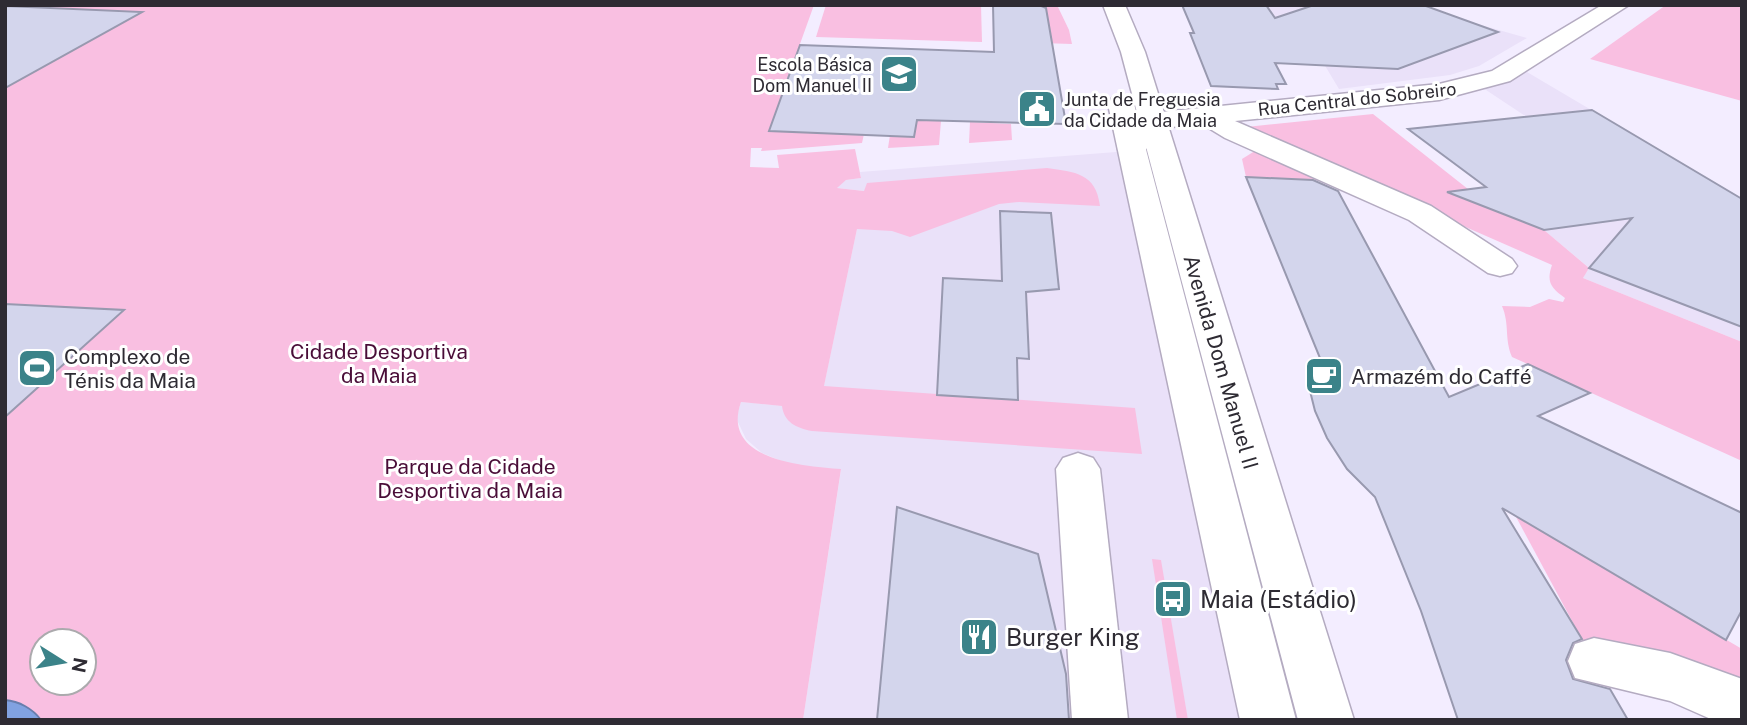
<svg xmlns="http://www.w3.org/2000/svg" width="1747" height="725" font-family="'Public Sans',sans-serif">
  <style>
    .built { fill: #eae1f9 }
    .green { fill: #f9bfe1; fill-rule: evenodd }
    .water { fill: #81a2e1; stroke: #687ead; stroke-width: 2 }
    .building { fill: #d3d5ec; stroke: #9899af; stroke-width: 2 }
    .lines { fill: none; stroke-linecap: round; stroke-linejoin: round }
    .minor-casing { stroke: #b4abc1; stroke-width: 3 }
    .major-casing { stroke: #b4abc1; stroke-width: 3 }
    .minor { fill: #fff; fill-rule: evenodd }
    .major { fill: #fff; fill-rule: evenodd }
    .labels { text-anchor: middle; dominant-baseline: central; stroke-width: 6; stroke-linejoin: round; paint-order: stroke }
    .far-poi-label { font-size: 18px; fill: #2e2b33; stroke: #fff; text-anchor: end }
    .far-street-label { font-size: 18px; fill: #2e2b33; stroke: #fff }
    .park-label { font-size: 21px; fill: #4a0d38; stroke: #fff }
    .poi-label { font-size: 21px; fill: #2e2b33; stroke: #fff; text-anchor: start }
    .street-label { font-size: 21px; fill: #2e2b33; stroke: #fff }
    .near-poi-label { font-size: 24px; fill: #2e2b33; stroke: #fff; text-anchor: start }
  </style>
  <rect width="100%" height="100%" fill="#f3edff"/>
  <!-- built -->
  <g class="built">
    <path d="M1266 5H1425L1446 15 1527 38 1479 66 1450 75 1339 89 1324 64 1277 20Z"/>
    <path d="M1520 68 1742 199V342L1583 278 1588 267 1544 230 1672 213 1480 86Z"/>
    <path d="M1129 151 1261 720H803L841 470 791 465 762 453 746 439 737 420 738 411 741 402 819 409 865 191 837 188 838 185 846 180 861 178 860 172Z"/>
  </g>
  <!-- green -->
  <g class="green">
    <path d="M5 5H814L769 130 864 134 862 143 761 151 762 148H751L750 167 779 168 777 155 855 149 861 178 846 180 837 188 864 191 867 183 1047 168C1075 172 1096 173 1100 206L1019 202 999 204 910 237 892 231 857 229 824 386 1135 408 1142 454 812 431C796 428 784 422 782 406L741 402C720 461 805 466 841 469L803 720H5ZM42 641H84V683H42Z"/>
    <path d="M826 5H981L982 42 816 37Z"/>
    <path d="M1039 5H1057L1069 30 1072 44 1041 43 1050 40 1046 9Z"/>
    <path d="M1666 5H1742V101L1590 59Z"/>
    <path d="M1373 114 1497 212 1544 230 1589 268 1583 278 1742 342V461L1512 357C1504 338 1510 325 1502 306L1530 307 1549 299 1563 302 1565 298C1551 288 1546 282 1552 265L1258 136 1246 127Z"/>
    <path d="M917 120 941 121 939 145 888 148 890 135 914 137Z"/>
    <path d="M970 122 1011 124 1012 140 969 143Z"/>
    <path d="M1258 149 1330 181 1246 177 1242 159Z"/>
    <path d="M1515 515 1742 649V694L1585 645Z"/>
    <path d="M1152 559 1161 560 1188 720H1177Z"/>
  </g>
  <!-- water -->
  <path class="water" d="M5 700C19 701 33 709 41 720H5Z"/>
  <!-- building -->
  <g class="building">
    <path d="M993 5H1039L1046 8 1066 124 917 120 914 137 769 131 800 45 994 52Z"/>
    <path d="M1182 5H1266L1275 18 1314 5 1426 6 1498 32 1398 69 1275 63 1286 84H1276L1278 89 1211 86 1190 33H1194Z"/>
    <path d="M5 6 142 12 5 88Z"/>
    <path d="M1592 110 1742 199V327L1589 268 1632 218 1544 230 1447 192 1486 187 1408 129Z"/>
    <path d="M1246 177 1313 180 1338 191 1449 397 1528 364 1590 393 1538 416 1742 513V610L1726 640 1502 508 1582 639 1573 643 1566 660 1573 679 1610 689 1628 720H1458L1421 611 1375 497 1347 469 1327 438 1315 411 1310 391 1313 373 1320 358Z"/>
    <path d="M1000 211 1051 213 1059 289 1026 292 1029 359 1017 358 1018 400 937 395 943 278 1002 281Z"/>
    <path d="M5 304 124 310 5 417Z"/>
    <path d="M897 507 1038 554 1066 674 1069 720H877Z"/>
  </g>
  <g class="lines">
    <defs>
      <g id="minor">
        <path d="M1602 5H1629L1510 81 1439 100 1235 121 1431 206 1512 259 1517 266 1512 273 1500 276 1488 273 1409 220 1225 138 1202 124 1161 128 1142 155 1132 158 1122 155 1118 149 1142 115 1152 113 1439 84 1492 71Z"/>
        <path d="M1078 453 1093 458 1100 469 1128 720H1072L1056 469 1063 458Z"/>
        <path d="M1594 638 1670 653 1742 679V720H1713L1670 701 1575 678 1568 661 1575 644Z"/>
      </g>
      <g id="major">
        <path d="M1103 5H1125L1145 52 1354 720H1298L1121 52Z"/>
        <path d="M1121 96 1130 98 1134 104 1296 720H1240L1108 104 1112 98Z"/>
      </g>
    </defs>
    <!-- minor casing -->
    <use href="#minor" class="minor-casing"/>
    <!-- major casing -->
    <use href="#major" class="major-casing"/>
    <!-- minor -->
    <use href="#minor" class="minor"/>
    <!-- major -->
    <use href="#major" class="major"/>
  </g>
  <!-- icons -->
  <defs>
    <symbol id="school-square" viewBox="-11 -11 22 22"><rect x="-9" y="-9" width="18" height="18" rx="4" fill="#3b8389" stroke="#fff"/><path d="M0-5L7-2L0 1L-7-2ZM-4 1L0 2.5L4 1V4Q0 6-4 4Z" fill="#fff"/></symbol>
    <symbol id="civic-square" viewBox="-11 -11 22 22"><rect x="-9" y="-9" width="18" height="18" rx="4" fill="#3b8389" stroke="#fff"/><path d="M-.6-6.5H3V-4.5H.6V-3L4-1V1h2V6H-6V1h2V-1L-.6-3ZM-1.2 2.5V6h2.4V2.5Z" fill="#fff"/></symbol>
    <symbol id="stadium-square" viewBox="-11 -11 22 22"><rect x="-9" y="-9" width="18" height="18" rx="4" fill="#3b8389" stroke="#fff"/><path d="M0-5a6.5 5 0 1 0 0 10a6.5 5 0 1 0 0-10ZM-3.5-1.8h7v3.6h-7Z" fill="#fff"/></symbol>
    <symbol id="cafe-square" viewBox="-11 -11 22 22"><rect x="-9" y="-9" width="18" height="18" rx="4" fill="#3b8389" stroke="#fff"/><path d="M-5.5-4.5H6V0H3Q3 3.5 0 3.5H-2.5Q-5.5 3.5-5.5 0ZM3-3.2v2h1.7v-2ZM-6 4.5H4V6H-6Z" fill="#fff"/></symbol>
    <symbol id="bus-square" viewBox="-11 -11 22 22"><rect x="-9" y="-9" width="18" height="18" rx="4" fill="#3b8389" stroke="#fff"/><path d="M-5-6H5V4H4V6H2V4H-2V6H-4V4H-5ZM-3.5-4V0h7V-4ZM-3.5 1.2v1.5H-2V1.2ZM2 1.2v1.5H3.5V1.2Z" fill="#fff"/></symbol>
    <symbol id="restaurant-square" viewBox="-11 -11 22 22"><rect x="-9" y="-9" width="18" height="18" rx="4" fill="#3b8389" stroke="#fff"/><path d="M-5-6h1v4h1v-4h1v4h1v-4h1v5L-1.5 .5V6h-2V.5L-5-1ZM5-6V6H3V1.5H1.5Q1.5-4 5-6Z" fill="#fff"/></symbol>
  </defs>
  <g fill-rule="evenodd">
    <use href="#school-square" x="877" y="52" width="44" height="44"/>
    <use href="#civic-square" x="1015" y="87" width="44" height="44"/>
    <use href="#stadium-square" x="15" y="346" width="44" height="44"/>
    <use href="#cafe-square" x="1302" y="354" width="44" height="44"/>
    <use href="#bus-square" x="1151" y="577" width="44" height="44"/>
    <use href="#restaurant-square" x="957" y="615" width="44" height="44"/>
  </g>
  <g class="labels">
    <!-- far-poi labels -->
    <g class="far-poi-label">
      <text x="872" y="64">Escola Básica<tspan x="872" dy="21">Dom Manuel II</tspan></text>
      <text x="1064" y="99" text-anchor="start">Junta de Freguesia<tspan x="1064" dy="21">da Cidade da Maia</tspan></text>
    </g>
    <!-- far-street labels -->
    <g class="far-street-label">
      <text transform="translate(1357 99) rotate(-6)">Rua Central do Sobreiro</text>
    </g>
    <!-- park labels -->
    <g class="park-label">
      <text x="379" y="351">Cidade Desportiva<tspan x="379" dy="24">da Maia</tspan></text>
      <text x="470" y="466">Parque da Cidade<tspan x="470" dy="24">Desportiva da Maia</tspan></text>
    </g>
    <!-- poi labels -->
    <g class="poi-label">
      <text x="64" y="356">Complexo de<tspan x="64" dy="24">Ténis da Maia</tspan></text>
      <text x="1351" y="376">Armazém do Caffé</text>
    </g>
    <!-- street labels -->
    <g class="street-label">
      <text transform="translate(1221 362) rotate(74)">Avenida Dom Manuel II</text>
    </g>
    <!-- near-poi labels -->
    <g class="near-poi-label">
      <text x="1200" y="599">Maia (Estádio)</text>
      <text x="1006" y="637">Burger King</text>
    </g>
  </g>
  <!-- border -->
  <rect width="1747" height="725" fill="none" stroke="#2e2b33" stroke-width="14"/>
  <!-- north arrow -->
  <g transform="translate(63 662) rotate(101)"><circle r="33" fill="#ffffff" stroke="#abaaad" stroke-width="2"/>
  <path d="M0-5L12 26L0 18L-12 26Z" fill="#3b8389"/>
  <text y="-10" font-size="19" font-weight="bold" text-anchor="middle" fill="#2e2b33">N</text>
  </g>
</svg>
